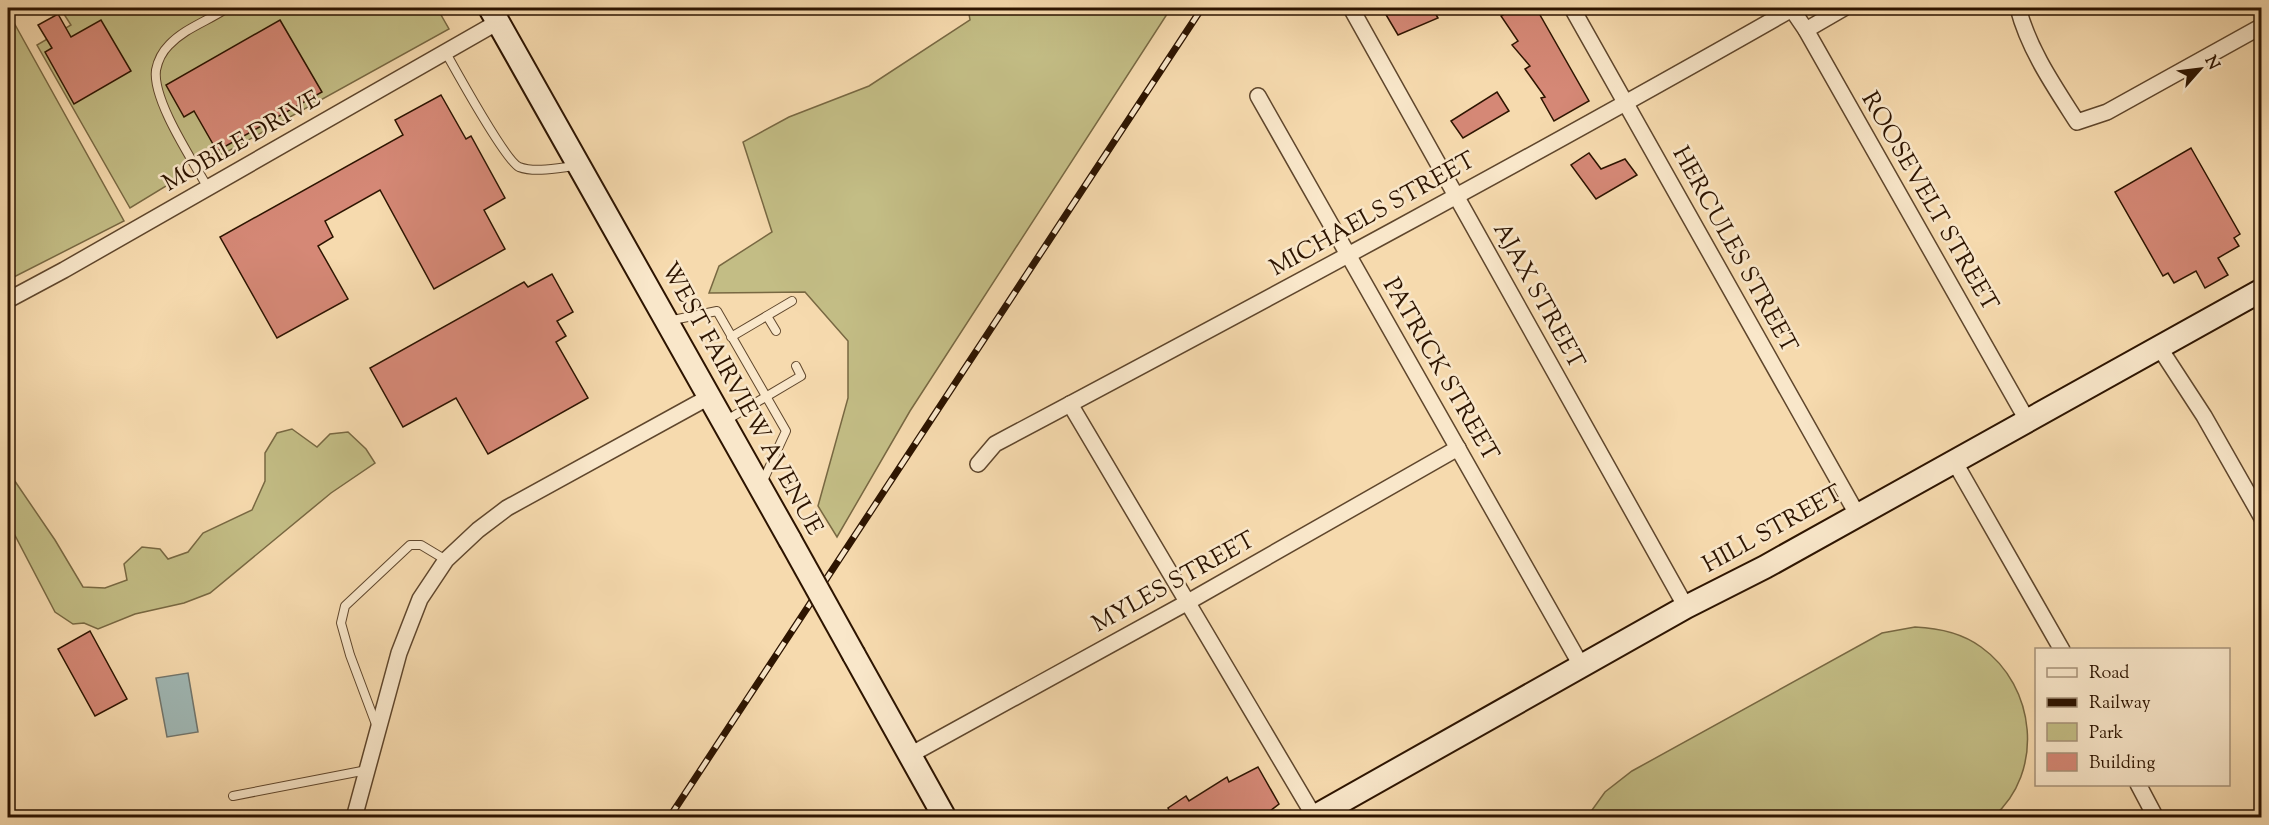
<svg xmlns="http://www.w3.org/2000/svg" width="2269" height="825" font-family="'Sorts Mill Goudy',serif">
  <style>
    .green { fill: #c3bd85; stroke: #786842; stroke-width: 1.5 }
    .water { fill: #a0b8b5; stroke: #72766d; stroke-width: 1.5 }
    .building { fill: #d58876; stroke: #2d1400; stroke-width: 1.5 }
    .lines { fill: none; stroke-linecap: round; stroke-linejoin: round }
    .lane-casing { stroke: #5f462c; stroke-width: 10 }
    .street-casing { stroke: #5f462c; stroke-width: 18 }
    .secondary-casing { stroke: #2d1400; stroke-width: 26 }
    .lane { stroke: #f9e7ca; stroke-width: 8 }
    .street { stroke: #f9e7ca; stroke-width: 15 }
    .secondary { stroke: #f9e7ca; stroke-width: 22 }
    .rail-casing { stroke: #2d1400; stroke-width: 7 }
    .rail { stroke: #f9e7ca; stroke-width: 4.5; stroke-dasharray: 14; stroke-linecap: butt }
    .secondary-bridge-casing { stroke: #2d1400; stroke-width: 26; stroke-linecap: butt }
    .secondary-bridge { stroke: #f9e7ca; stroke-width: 22 }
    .labels { text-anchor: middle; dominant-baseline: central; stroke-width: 5; stroke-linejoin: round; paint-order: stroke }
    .street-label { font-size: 24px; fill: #2d1400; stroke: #f9e7ca }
  </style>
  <rect width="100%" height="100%" fill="#f6daae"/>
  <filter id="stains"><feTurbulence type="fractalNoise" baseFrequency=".00333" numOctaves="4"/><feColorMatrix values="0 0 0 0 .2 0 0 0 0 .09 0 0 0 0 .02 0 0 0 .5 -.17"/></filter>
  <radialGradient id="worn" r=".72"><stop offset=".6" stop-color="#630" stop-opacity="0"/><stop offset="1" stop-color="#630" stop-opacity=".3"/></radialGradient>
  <!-- green -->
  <g class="green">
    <path d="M60 8H437L449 29 223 154H202L185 163 176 180 130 208 37 45 71 25Z"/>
    <path d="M968 8H1171L910 411 837 537 818 506 848 398V341L805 292 709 293 719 266 772 232 743 142 789 117 869 86 970 20Z"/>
    <path d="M8 12 124 221 8 280Z"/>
    <path d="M292 429 317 447 330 434 348 432 366 449 375 463 331 493 210 593 184 603 135 614 98 629 84 623 73 624 55 612 8 522V471L55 540 83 587 105 588 127 580 124 564 142 547 160 549 168 559 188 552 203 533 252 510 265 481V453L277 433Z"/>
    <path d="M1915 627C1939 628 1962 633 1981 647 2036 686 2045 772 1993 817H1587L1605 792 1632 771 1882 633Z"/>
  </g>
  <!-- water -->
  <path class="water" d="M188 673 198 732 167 737 156 678Z"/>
  <!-- building -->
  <g class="building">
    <path d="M1382 8H1432L1438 18 1398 35Z"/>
    <path d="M1514 8H1536L1589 101 1554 121 1541 98 1545 97 1525 69 1530 66 1512 45 1518 41 1501 16Z"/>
    <path d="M58 14 71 37 101 20 131 71 74 104 45 52 52 48 38 25Z"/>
    <path d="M280 20 322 92 217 151 194 111 184 117 166 85Z"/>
    <path d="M1497 92 1509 111 1463 138 1451 121Z"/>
    <path d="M441 95 466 139 471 136 505 198 484 210 505 249 434 289 380 190 325 221 333 237 318 246 348 299 277 338 220 237 403 135 395 120Z"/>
    <path d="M2191 148 2240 234 2234 238 2239 246 2218 258 2228 275 2205 288 2196 271 2174 283 2168 273 2163 276 2115 192Z"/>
    <path d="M1589 153 1601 169 1625 159 1637 175 1596 199 1571 165Z"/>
    <path d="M552 274 573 312 557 321 566 336 556 342 588 398 488 454 456 398 403 427 370 368 524 282 528 287Z"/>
    <path d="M90 631 127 699 95 716 58 649Z"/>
    <path d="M1258 767 1279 804 1261 818H1173L1168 808 1186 796 1189 801 1227 777 1229 782Z"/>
  </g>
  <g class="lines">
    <defs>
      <g id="lane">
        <path d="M446 53C456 71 506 161 519 167 535 173 558 168 575 166"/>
        <path d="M208 188C193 161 152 100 156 70 158 60 162 52 169 45 185 28 208 21 227 8"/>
        <path d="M767 316 776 331"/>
        <path d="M668 321 717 311 786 431 762 483"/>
        <path d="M731 337 792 301"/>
        <path d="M725 421 801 376 796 366"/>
        <path d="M377 727 350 655 341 623 345 606 410 545H421L446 560"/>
        <path d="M233 796 367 770"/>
      </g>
      <g id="street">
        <path d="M1351 8 1686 607"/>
        <path d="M1572 8 1857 514"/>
        <path d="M1791 8 1806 30 2027 420"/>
        <path d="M2018 8C2029 50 2054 86 2077 122L2107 112 2262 26"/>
        <path d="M1806 30 1844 8"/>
        <path d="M1258 96 1582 667"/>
        <path d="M8 300 64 270 498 22"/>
        <path d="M2159 347 2204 416 2262 518"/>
        <path d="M1070 404 1314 816"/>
        <path d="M1954 461 2062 650"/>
        <path d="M978 464 995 444C1262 302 1529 159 1792 9"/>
        <path d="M910 755 1188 602 1458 448"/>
        <path d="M2138 784 2156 818"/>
        <path d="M354 818 399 653 420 599 446 560 478 530 507 508 709 397"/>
      </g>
      <g id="secondary">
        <path d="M490 8 790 540"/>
        <path d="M854 655 945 818"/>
        <path d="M1312 818 1686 607 1765 567 2262 290"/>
      </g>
    </defs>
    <!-- lane casing -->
    <use href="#lane" class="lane-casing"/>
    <!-- street casing -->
    <use href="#street" class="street-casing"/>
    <!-- secondary casing -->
    <use href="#secondary" class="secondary-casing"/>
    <!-- lane -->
    <use href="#lane" class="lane"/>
    <!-- street -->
    <use href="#street" class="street"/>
    <!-- secondary -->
    <use href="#secondary" class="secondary"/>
    <defs>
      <path id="rail" d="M669 818 1202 8"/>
    </defs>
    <!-- rail casing -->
    <use href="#rail" class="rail-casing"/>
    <!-- rail -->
    <use href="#rail" class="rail"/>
    <defs>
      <path id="secondary-bridge" d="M790 540 854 655"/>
    </defs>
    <!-- secondary-bridge casing -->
    <use href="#secondary-bridge" class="secondary-bridge-casing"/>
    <!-- secondary-bridge -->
    <use href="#secondary-bridge" class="secondary-bridge"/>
  </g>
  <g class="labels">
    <!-- street labels -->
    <g class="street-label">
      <text transform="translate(242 142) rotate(-30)">MOBILE DRIVE</text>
      <text transform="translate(1929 202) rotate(60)">ROOSEVELT STREET</text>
      <text transform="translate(1373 215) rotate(-29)">MICHAELS STREET</text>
      <text transform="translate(1734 250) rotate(61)">HERCULES STREET</text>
      <text transform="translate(1538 296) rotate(61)">AJAX STREET</text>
      <text transform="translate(1440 370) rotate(60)">PATRICK STREET</text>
      <text transform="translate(741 399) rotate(61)">WEST FAIRVIEW AVENUE</text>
      <text transform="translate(1773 530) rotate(-29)">HILL STREET</text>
      <text transform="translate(1174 583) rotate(-29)">MYLES STREET</text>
    </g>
  </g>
  <!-- margin -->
  <rect width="2269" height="825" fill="none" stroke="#f6daae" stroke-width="30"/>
  <rect x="9" y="9" width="2251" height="807" fill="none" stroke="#2d1400" stroke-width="3"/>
  <rect x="15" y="15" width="2239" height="795" fill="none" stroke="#2d1400" stroke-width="1.5"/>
  <!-- legend -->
  <rect x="2035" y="648" width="195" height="138" fill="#f9e7ca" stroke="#a79379" stroke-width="1.5"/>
  <rect x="2047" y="668" width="30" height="9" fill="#f9e7ca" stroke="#a79379" stroke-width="1.5"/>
  <text x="2089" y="678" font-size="18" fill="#2d1400">Road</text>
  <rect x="2047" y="698" width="30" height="9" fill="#2d1400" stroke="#a79379" stroke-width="1.5"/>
  <text x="2089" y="708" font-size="18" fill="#2d1400">Railway</text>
  <rect x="2047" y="723" width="30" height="18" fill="#c3bd85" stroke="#a79379" stroke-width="1.5"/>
  <text x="2089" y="738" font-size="18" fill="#2d1400">Park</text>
  <rect x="2047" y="753" width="30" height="18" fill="#d58876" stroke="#a79379" stroke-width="1.5"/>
  <text x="2089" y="768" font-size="18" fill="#2d1400">Building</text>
  <!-- north arrow -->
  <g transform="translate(2200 69) rotate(62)" stroke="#f9e7ca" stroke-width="4.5" paint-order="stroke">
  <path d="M0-4.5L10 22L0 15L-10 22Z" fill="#2d1400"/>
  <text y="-9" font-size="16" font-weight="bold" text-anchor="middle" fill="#2d1400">N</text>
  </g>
  <rect width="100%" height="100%" filter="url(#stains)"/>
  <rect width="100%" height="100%" fill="url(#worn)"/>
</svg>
